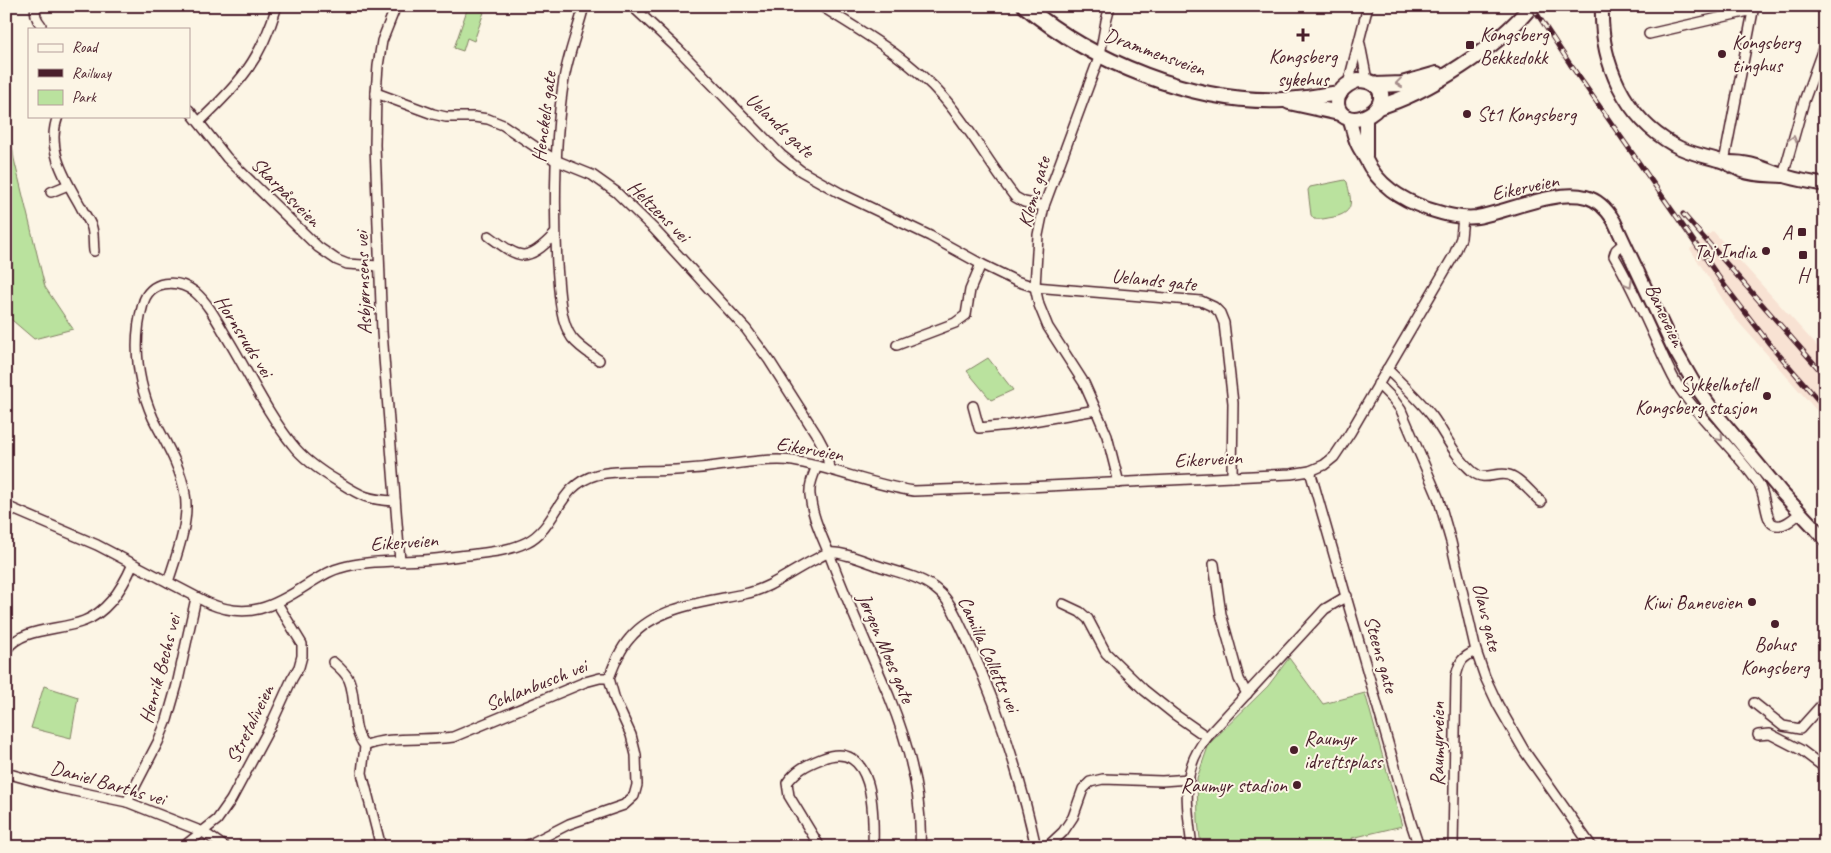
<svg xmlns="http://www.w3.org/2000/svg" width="1831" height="853" font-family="Caveat,sans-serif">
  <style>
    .built { fill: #f8e2d3 }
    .green { fill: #bae29e; stroke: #828064 }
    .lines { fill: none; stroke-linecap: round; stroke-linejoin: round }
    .minor-casing { stroke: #4a1f2b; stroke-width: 12 }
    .secondary-casing { stroke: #4a1f2b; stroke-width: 16 }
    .primary-casing { stroke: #4a1f2b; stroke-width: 18 }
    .minor { stroke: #fcf5e5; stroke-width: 9 }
    .secondary { stroke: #fcf5e5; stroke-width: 12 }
    .primary { stroke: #fcf5e5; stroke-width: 14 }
    .rail-casing { stroke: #4a1f2b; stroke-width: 5 }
    .rail { stroke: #fcf5e5; stroke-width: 3; stroke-dasharray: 9; stroke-linecap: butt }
    .oneway { stroke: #a38a88 }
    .poi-dot { fill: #4a1f2b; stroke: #fcf5e5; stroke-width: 2 }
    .labels { text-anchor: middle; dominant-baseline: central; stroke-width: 4; stroke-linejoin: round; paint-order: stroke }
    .poi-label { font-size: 20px; fill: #4a1f2b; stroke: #fcf5e5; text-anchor: end }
    .street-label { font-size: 20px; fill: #4a1f2b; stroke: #fcf5e5 }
  </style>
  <rect width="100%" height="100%" fill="#fcf5e5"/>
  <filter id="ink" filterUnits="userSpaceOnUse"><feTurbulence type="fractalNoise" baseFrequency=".02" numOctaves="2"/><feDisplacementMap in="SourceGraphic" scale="10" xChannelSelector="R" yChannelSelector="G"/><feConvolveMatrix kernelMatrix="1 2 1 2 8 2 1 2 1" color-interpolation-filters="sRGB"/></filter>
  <g filter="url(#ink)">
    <!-- built -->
    <path class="built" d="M1713 231 1825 355V420L1734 317 1690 249Z"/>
    <!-- green -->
    <g class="green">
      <path d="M468 7 484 12 474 41 467 38 463 51 454 48Z"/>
      <path d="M6 100 14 159 45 287 73 329 34 339 6 315Z"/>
      <path d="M1345 180 1347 182C1351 200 1356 212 1334 217 1327 218 1321 220 1314 219L1311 215 1308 190 1310 187Z"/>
      <path d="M988 358 1013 390 991 400 967 371Z"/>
      <path d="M1289 658 1323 704 1365 693 1402 826 1352 838 1355 847H1201L1198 821 1197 778 1209 744 1268 686Z"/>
      <path d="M44 686 78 697 71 738 31 728Z"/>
    </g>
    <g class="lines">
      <defs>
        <g id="minor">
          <path d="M36 6C34 14 36 19 41 25"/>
          <path d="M396 6 382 41 378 66 376 93 375 145 382 332 400 561"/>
          <path d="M584 6C578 30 568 55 564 79 554 141 554 203 557 265 559 286 559 320 572 338 579 347 589 353 599 360"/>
          <path d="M632 6 678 49 781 155 801 171 840 193 930 236 981 264 1016 281 1035 287 1201 301 1214 307 1220 313 1224 323 1233 403 1232 477"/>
          <path d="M821 6C864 33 910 59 943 97 970 128 990 165 1015 197L1024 202 1044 206"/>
          <path d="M1110 6 1106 21 1100 55 1044 206 1038 235 1035 287 1039 305 1048 327 1084 383 1096 410 1107 436 1119 483"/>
          <path d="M1818 6 1825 9"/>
          <path d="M1649 34 1753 10"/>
          <path d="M1360 44 1367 80"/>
          <path d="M1348 84 1368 6"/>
          <path d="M376 93 433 114 446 117H474L488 119 503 125 555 160 592 175 616 192 654 229 746 329 769 360 818 437 827 454 829 469"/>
          <path d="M189 110 227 158 318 247 337 260 347 264 379 266"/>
          <path d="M58 116C45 149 66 180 81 207 84 214 90 221 92 228 94 235 93 244 94 251"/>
          <path d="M199 122C239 84 261 60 277 6"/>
          <path d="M1724 162 1754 6"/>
          <path d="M1783 176 1804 101 1825 43"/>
          <path d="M51 192 68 185"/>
          <path d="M489 236C520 259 526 264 555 234"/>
          <path d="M1624 243 1616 250 1614 256C1630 283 1643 312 1656 341 1664 357 1670 374 1680 389 1703 423 1735 449 1758 483 1766 494 1765 520 1773 524 1782 529 1793 519 1800 513"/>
          <path d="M897 345 955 323 966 315 970 290 981 264"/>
          <path d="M1387 369C1402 384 1419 399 1432 416 1446 435 1454 456 1473 472 1485 482 1496 471 1509 475 1521 479 1531 493 1541 502"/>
          <path d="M1378 384 1393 399 1401 410 1438 497 1451 542 1476 651 1485 677 1498 705 1525 752 1592 847"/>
          <path d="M973 406 979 428 1010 425 1096 410"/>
          <path d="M817 466C813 476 809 485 810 495 812 517 822 536 830 556 848 604 869 649 889 696 908 743 923 795 920 847"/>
          <path d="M1310 471 1411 823 1419 847"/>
          <path d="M6 506 97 545 208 603C248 620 273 607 307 585 317 579 328 571 340 568 366 560 396 562 423 560 441 559 458 556 476 554 493 552 511 550 527 542 558 526 557 486 596 475 621 469 650 472 676 470 694 469 713 467 732 464 752 462 773 458 793 461 834 468 872 485 914 491L1027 487 1291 474 1310 471 1324 465 1334 457 1350 433 1454 255 1461 238 1463 217"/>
          <path d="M1214 564 1221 614 1239 679 1247 694"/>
          <path d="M168 582C176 557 190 521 185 494 181 467 165 442 153 418 137 381 132 343 143 304 149 280 177 278 195 292 210 305 219 325 229 341 250 376 267 413 292 444 304 460 322 472 339 482 361 496 368 500 395 501"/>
          <path d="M1063 604 1080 612 1088 619 1106 653 1144 690 1174 714 1207 737"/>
          <path d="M6 650C22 627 59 631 84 621 108 612 123 587 133 564"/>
          <path d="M333 662C339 667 346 673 349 680 358 702 349 726 365 746L362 773 381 847"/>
          <path d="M609 678C614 665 620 649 630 638 657 606 706 602 744 594 769 589 789 573 812 561 817 559 823 554 829 553 842 551 867 562 879 566 899 573 923 577 938 591 952 602 959 624 967 639 998 706 1020 775 1036 847"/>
          <path d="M1754 703 1783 726 1800 729 1825 701"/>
          <path d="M1758 735 1770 734 1801 750 1825 768"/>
          <path d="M365 746C387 736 427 741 453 737L585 682 600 678H609"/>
          <path d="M6 773 60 788 127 802 203 832 225 847"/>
          <path d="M127 802 158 742 167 720 177 685 196 598"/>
          <path d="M183 847 217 820 231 800 269 729 292 679 299 667 302 656V644L277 603"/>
          <path d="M524 847 569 824 624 805 634 796 637 785 636 755 631 735 615 700 609 678"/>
          <path d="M820 847 789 796 787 783C796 770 806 765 821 759 875 737 874 814 873 847"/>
          <path d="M1047 847 1063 832 1073 817 1083 789 1090 782 1103 779 1162 781 1189 779"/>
          <path d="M1192 847C1189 821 1183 790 1192 764 1195 754 1201 745 1207 737L1325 609 1347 596"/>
          <path d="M1453 847 1456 676C1460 661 1461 658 1476 651"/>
        </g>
        <g id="secondary">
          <path d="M1602 6C1600 62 1624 117 1674 145 1689 154 1707 156 1724 162 1730 165 1736 168 1742 171 1755 176 1769 175 1783 176"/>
          <path d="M1349 119C1352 126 1353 134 1356 141 1358 147 1362 152 1365 158 1378 185 1400 199 1428 209 1444 214 1461 219 1477 217 1507 212 1556 189 1586 197 1598 200 1608 211 1614 221L1672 345 1695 385 1713 410 1782 493 1825 539"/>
          <path d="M1366 156V116"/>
          <path d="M1729 162C1753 162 1761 168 1782 175 1796 180 1811 182 1825 185"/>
        </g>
        <g id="primary">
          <path d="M1025 6C1092 62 1194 104 1283 100 1301 100 1321 95 1340 93"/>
          <path d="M1358 80C1369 80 1383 85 1381 99 1380 106 1375 111 1370 114 1338 133 1321 92 1358 80Z"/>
          <path d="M1375 85 1402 84 1437 74"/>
          <path d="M1289 102 1339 113"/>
          <path d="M1378 107C1427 93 1499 46 1531 6"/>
        </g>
      </defs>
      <!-- minor casing -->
      <use href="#minor" class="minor-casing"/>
      <!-- secondary casing -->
      <use href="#secondary" class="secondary-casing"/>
      <!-- primary casing -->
      <use href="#primary" class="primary-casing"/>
      <!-- minor -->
      <use href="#minor" class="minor"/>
      <!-- secondary -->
      <use href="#secondary" class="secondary"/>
      <!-- primary -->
      <use href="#primary" class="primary"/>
      <defs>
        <g id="rail">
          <path d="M1532 6 1570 64 1725 286 1768 342 1825 408"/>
          <path d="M1683 214 1825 376"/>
        </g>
      </defs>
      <!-- rail casing -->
      <use href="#rail" class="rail-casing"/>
      <!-- rail -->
      <use href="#rail" class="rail"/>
    </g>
    <!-- one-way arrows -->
    <defs><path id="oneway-chevron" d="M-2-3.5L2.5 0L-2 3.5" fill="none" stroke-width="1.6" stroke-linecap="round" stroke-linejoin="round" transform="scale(1.25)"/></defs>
    <g class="oneway">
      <use href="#oneway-chevron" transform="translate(1399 83) rotate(173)"/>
      <use href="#oneway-chevron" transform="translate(1793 139) rotate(-74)"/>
      <use href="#oneway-chevron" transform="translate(1629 284) rotate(62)"/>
      <use href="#oneway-chevron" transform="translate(1720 438) rotate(48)"/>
    </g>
  </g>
  <!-- markers -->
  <g class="poi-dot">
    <path d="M1300.5 27.5h5v5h5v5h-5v5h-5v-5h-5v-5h5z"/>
    <rect x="1465" y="40" width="10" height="10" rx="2.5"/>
    <circle cx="1722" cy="54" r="5"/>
    <circle cx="1467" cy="114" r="5"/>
    <rect x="1797" y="227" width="10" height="10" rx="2.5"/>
    <circle cx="1766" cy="251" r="5"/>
    <rect x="1798" y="250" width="10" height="10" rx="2.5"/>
    <circle cx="1767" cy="396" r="5"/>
    <circle cx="1752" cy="602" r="5"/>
    <circle cx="1775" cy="624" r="5"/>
    <circle cx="1294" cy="750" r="5"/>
    <circle cx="1297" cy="785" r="5"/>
  </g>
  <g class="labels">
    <!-- poi labels -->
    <g class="poi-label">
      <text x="1480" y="34" text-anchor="start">Kongsberg<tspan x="1480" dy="23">Bekkedokk</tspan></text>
      <text x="1732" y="42" text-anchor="start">Kongsberg<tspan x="1732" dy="23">tinghus</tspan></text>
      <text x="1303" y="56" text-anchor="middle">Kongsberg<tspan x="1303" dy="23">sykehus</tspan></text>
      <text x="1477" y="114" text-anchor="start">St1 Kongsberg</text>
      <text x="1792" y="232">A</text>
      <text x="1756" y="251">Taj India</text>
      <text x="1803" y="275" text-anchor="middle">H</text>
      <text x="1757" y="384">Sykkelhotell<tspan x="1757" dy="23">Kongsberg stasjon</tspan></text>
      <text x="1742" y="602">Kiwi Baneveien</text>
      <text x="1775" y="644" text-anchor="middle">Bohus<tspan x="1775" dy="23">Kongsberg</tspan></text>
      <text x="1304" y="738" text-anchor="start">Raumyr<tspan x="1304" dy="23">idrettsplass</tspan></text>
      <text x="1287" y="785">Raumyr stadion</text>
    </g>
    <!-- street labels -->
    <g class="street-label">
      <text transform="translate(1155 52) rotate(20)">Drammensveien</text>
      <text transform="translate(544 117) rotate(-83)">Henckels gate</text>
      <text transform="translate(780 125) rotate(43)">Uelands gate</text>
      <text transform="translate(1525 187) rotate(-12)">Eikerveien</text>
      <text transform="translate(286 192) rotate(45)">Skarpåsveien</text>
      <text transform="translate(1034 192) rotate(-74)">Klems gate</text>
      <text transform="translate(659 211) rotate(45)">Heltzens vei</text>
      <text transform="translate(1154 280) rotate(6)">Uelands gate</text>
      <text transform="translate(363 283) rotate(-92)">Asbjørnsens vei</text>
      <text transform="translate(1665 315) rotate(65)">Baneveien</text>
      <text transform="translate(244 336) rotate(58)">Hornsruds vei</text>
      <text transform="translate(810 449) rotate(10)">Eikerveien</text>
      <text transform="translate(1208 459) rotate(-3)">Eikerveien</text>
      <text transform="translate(404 542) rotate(-4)">Eikerveien</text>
      <text transform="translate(1487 617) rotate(76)">Olavs gate</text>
      <text transform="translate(886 648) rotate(67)">Jørgen Moes gate</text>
      <text transform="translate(989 654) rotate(66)">Camilla Colletts vei</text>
      <text transform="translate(1381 654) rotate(74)">Steens gate</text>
      <text transform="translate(160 669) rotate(-75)">Henrik Bechs vei</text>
      <text transform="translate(536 685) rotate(-22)">Schlanbusch vei</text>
      <text transform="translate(250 724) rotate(-64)">Stretaliveien</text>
      <text transform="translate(1437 744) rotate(-90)">Raumyrveien</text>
      <text transform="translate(108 783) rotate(16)">Daniel Barths vei</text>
    </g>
  </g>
  <!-- margin -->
  <rect width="1831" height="853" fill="none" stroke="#fcf5e5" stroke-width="25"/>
  <rect x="12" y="12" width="1806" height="828" fill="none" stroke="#4a1f2b" stroke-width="2" filter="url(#ink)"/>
  <!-- legend -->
  <rect x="28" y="28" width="162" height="90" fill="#fcf5e5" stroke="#b59f9b"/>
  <rect x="38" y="44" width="25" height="8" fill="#fcf5e5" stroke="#b59f9b"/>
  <text x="72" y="52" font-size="15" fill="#4a1f2b">Road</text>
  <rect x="38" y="69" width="25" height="8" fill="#4a1f2b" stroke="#b59f9b"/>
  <text x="72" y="78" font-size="15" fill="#4a1f2b">Railway</text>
  <rect x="38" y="90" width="25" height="15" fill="#bae29e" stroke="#b59f9b"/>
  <text x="72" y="102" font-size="15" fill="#4a1f2b">Park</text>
</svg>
